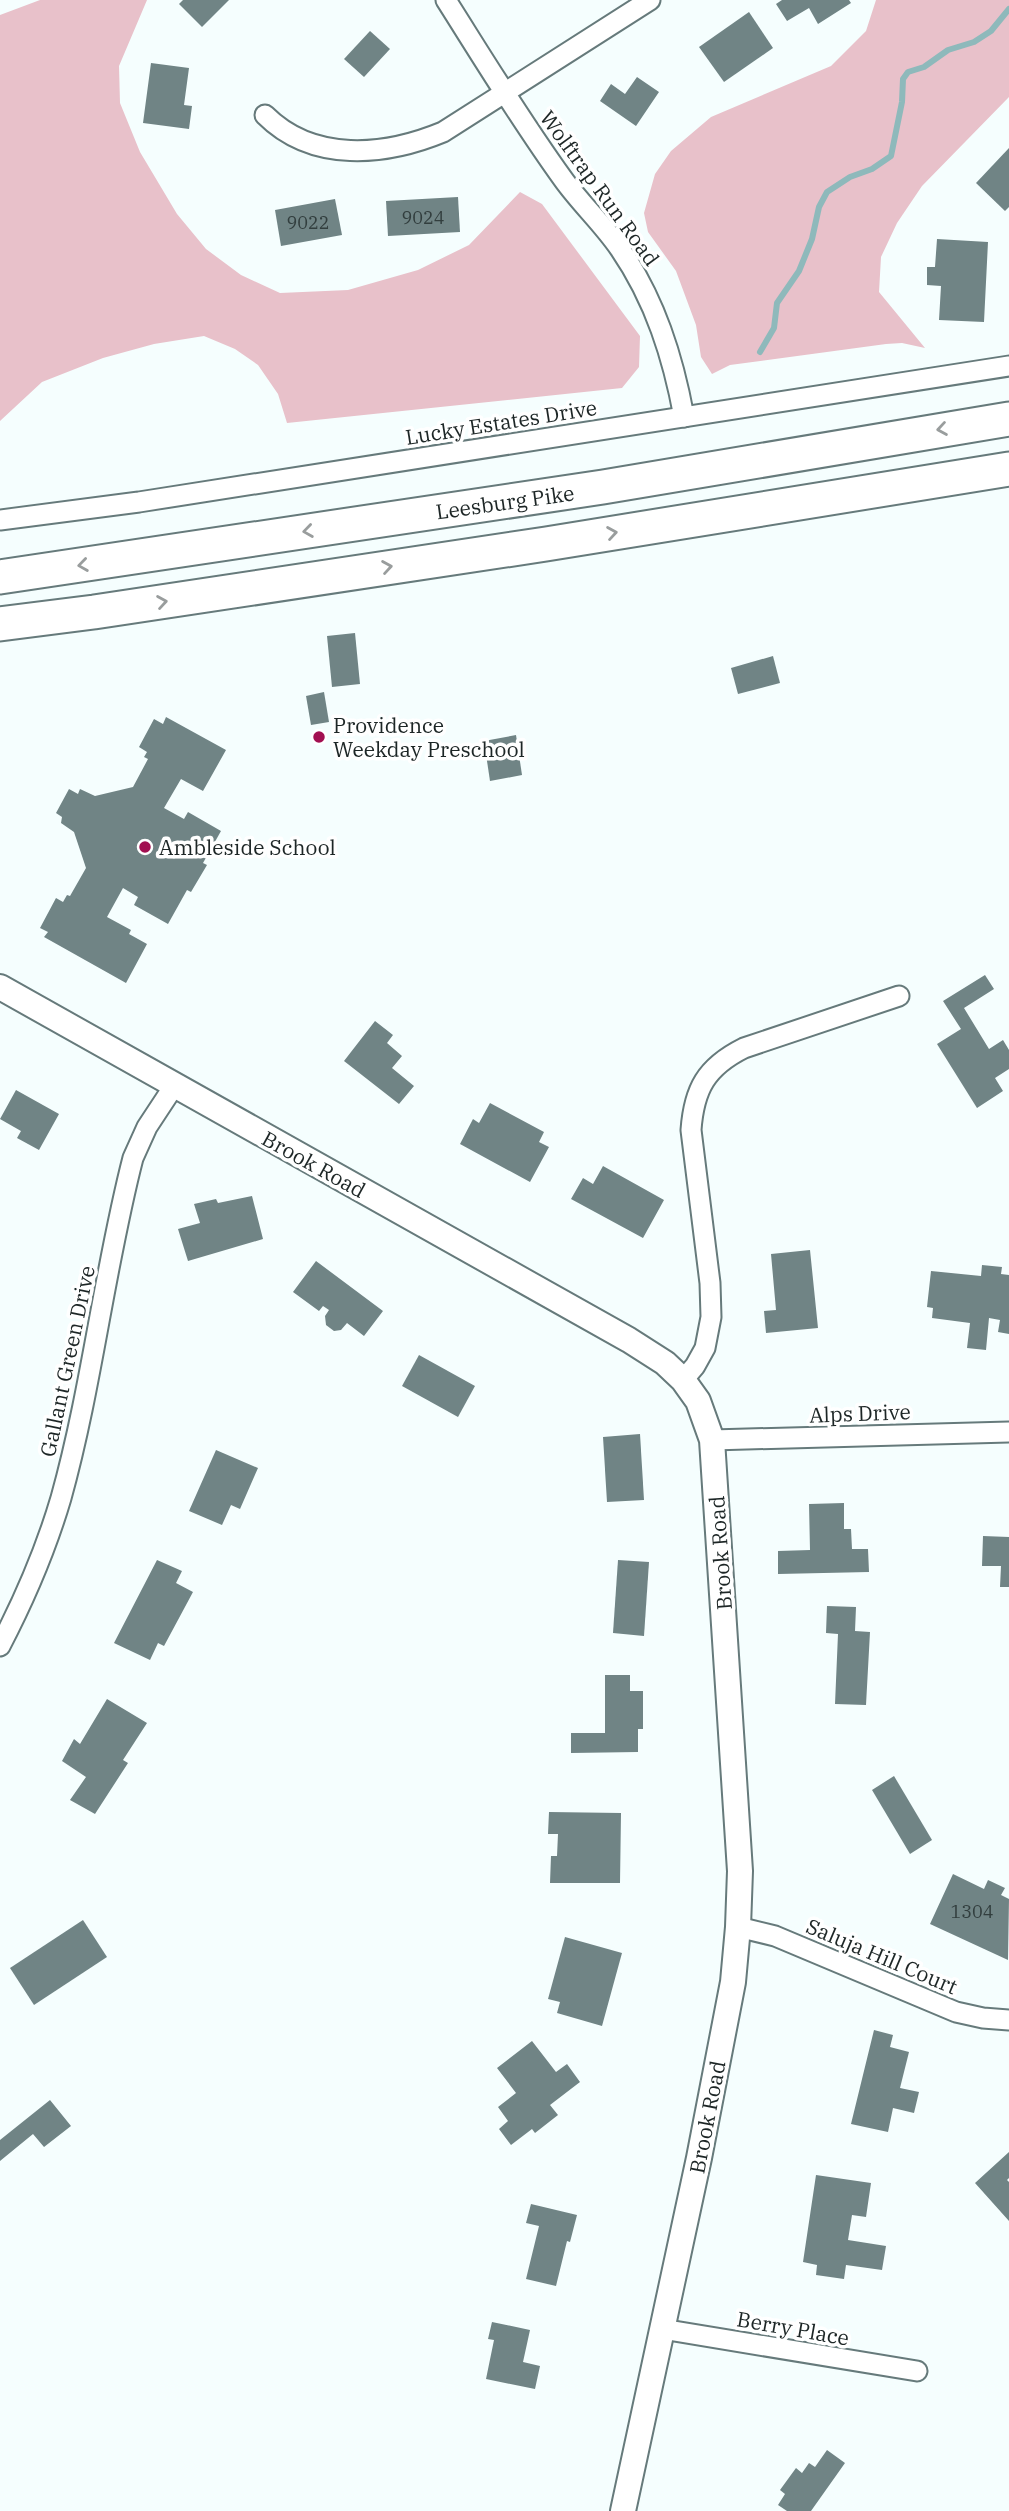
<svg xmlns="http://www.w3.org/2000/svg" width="1009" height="2511" font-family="'IBM Plex Serif',serif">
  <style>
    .forest { fill: #e8c1ca }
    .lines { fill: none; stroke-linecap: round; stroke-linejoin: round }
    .stream { stroke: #8eb9bb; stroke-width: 6 }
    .building { fill: #708485 }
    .minor-casing { stroke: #667a7b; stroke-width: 23 }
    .tertiary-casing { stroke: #667a7b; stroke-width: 28 }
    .trunk-casing { stroke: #667a7b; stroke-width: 37 }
    .minor { stroke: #fff; stroke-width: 19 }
    .tertiary { stroke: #fff; stroke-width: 24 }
    .trunk { stroke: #fff; stroke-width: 33 }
    .oneway { stroke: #999d9d }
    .poi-dot { fill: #a20f51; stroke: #fff; stroke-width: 2.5 }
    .labels { text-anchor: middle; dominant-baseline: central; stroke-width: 7; stroke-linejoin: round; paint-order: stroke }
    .number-label { font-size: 18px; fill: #323e3e }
    .street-label { font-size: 21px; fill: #1d2626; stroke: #fff }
    .poi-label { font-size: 21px; fill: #1d2626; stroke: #fff; text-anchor: start }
  </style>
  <rect width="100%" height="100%" fill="#f5fefe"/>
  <!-- forest -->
  <g class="forest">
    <path d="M40 0H147L119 66 120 103 140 152 177 214 206 249 241 275 280 293 348 290 418 270 469 245 520 192 542 204 640 336 639 367 622 388 287 423 278 394 258 365 235 349 204 336 154 344 103 358 42 382 0 421V15Z"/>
    <path d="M876 0H1009V97L922 186 897 223 881 257 879 292 925 348 902 343 886 344 730 365 712 374 701 357 696 325 676 271 648 232 644 213 655 174 671 151 711 117 831 66 866 31Z"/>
  </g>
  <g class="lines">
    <!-- stream -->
    <path class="stream" d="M760 352 774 328 777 303 799 271 812 239 819 207 827 192 850 177 872 169 891 156 902 102 903 79 908 72 924 67 948 50 974 42 991 31 1009 9"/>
  </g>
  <!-- building -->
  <g class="building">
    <path d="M183 0H229L202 27 179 4Z"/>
    <path d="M782 0H849L851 3 818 24 809 8 787 21 776 4Z"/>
    <path d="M749 12 773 48 724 82 699 47Z"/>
    <path d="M370 31 390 49 364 77 344 59Z"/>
    <path d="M151 63 189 68 184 105 192 106 189 129 143 123Z"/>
    <path d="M637 77 659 92 636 126 600 101 611 84 625 94Z"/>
    <path d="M1009 148V207L1005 211 976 183Z"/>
    <path d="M458 197 460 232 388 236 386 201Z"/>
    <path d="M335 199 342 235 281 246 275 210Z"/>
    <path d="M937 239 988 242 984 322 939 320 941 286 927 285V267H935Z"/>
    <path d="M355 633 360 684 332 687 327 636Z"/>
    <path d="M773 656 780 683 738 694 731 668Z"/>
    <path d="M324 692 329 722 311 725 306 696Z"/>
    <path d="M166 717 226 750 203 791 181 779 164 808 184 819 188 812 221 831 203 863 207 865 191 892 187 890 168 924 134 905 138 897 123 888 107 917 131 930 129 934 147 944 126 983 44 937 48 932 40 928 56 898 63 902 67 895 70 896 86 868 74 832 61 823 62 817 56 813 69 789 78 794 80 789 95 796 133 787 148 759 144 757 147 752 139 747 154 719 163 724Z"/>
    <path d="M516 735 522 775 490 781 484 741Z"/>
    <path d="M985 975 994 989 964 1008 989 1049 1003 1040 1009 1050V1069L995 1078 1003 1091 977 1108 937 1044 961 1029 943 1001Z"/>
    <path d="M375 1021 393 1035 387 1043 402 1056 392 1068 414 1086 399 1104 344 1061Z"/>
    <path d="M16 1090 59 1114 39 1150 17 1138 21 1131 0 1119Z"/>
    <path d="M490 1103 544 1132 539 1142 549 1147 530 1182 460 1144 473 1119 479 1123Z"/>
    <path d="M603 1166 664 1200 643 1238 571 1199 583 1178 593 1184Z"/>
    <path d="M252 1196 263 1239 188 1261 178 1229 200 1223 194 1204 216 1199 218 1203Z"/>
    <path d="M810 1250 818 1328 766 1333 764 1311 776 1310 771 1254Z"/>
    <path d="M316 1261 383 1311 364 1336 347 1323 341 1330 334 1331 326 1325 325 1316 329 1310 323 1306 319 1311 293 1292Z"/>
    <path d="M982 1265 1002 1267 1001 1274 1009 1275V1334L998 1332 1000 1320 989 1318 986 1350 967 1348 970 1323 932 1318 933 1308 927 1307 931 1271 981 1276Z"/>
    <path d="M419 1355 475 1386 458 1417 402 1386Z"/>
    <path d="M640 1434 644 1500 607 1502 603 1437Z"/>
    <path d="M216 1450 258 1468 240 1509 231 1505 222 1525 189 1511Z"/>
    <path d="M844 1503V1529H851L852 1549H868L869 1572 778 1574V1551L810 1550 809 1504Z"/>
    <path d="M983 1536 1009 1537V1587H1000L1001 1566H982Z"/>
    <path d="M157 1560 182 1571 176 1583 193 1592 164 1646 158 1643 150 1660 114 1643Z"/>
    <path d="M618 1560 649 1562 644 1636 613 1633Z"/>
    <path d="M827 1606 856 1607 855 1631 870 1632 866 1705 835 1704 838 1634 826 1633Z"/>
    <path d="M605 1675H630V1691H643V1729H638V1752L571 1753V1733H605Z"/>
    <path d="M107 1699 147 1723 123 1760 128 1763 95 1814 70 1800 86 1777 62 1761 74 1739 80 1744Z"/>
    <path d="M894 1776 932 1840 910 1854 872 1790Z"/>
    <path d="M549 1812 621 1813 620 1883H550L551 1856H557L558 1834H548Z"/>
    <path d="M953 1874 984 1889 988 1880 1005 1888 1001 1895 1009 1899 1008 1960 930 1924Z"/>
    <path d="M83 1920 107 1957 34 2005 10 1968Z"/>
    <path d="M565 1937 622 1953 602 2026 557 2013 560 2002 548 1999Z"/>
    <path d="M874 2030 893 2035 890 2047 909 2052 900 2088 919 2092 914 2113 893 2108 888 2132 851 2124Z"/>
    <path d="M532 2041 556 2072 567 2064 580 2082 550 2105 558 2115 535 2133 532 2129 511 2145 499 2129 508 2121 498 2107 516 2093 497 2068Z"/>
    <path d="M50 2100 71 2126 44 2147 33 2134 0 2161V2140Z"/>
    <path d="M1009 2152V2178L1007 2180 1009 2182V2221L975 2183Z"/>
    <path d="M816 2175 871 2183 866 2217 852 2215 848 2240 886 2246 882 2270 846 2265 844 2279 816 2275 817 2265 803 2262Z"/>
    <path d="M531 2204 577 2215 570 2242 567 2241 556 2286 526 2279 539 2226 526 2223Z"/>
    <path d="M492 2322 530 2330 523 2362 540 2366 535 2389 486 2379 494 2340 488 2339Z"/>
    <path d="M827 2450 845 2463 811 2511H787L778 2505 785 2494 780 2490 796 2468 802 2473 809 2463 815 2467Z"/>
  </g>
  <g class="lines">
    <defs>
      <g id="minor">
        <path d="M446 0C484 60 521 121 563 179 580 203 603 224 620 249 655 300 673 357 684 417"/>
        <path d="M265 115C313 163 385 156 443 132L650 0"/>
        <path d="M0 520 139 502 1009 366"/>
        <path d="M683 1380 695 1366 705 1348 711 1317 710 1283 691 1130C694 1089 706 1067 744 1048L899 996"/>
        <path d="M712 1440 1009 1432"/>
        <path d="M0 1646C25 1598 46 1549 61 1498 92 1387 104 1270 133 1158L147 1127 174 1086"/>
        <path d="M738 1927 775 1936 956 2012 983 2018 1009 2020"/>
        <path d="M662 2329 917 2371"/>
      </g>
      <path id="tertiary" d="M0 987 629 1340 665 1363 683 1380 698 1401 712 1440 740 1871 738 1927 733 1982 699 2158 623 2511"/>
      <g id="trunk">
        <path d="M0 577 603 487 1009 419"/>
        <path d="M0 624 94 612 546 544 1009 469"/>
      </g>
    </defs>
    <!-- minor casing -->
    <use href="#minor" class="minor-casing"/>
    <!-- tertiary casing -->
    <use href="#tertiary" class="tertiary-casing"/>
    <!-- trunk casing -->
    <use href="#trunk" class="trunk-casing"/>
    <!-- minor -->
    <use href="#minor" class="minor"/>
    <!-- tertiary -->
    <use href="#tertiary" class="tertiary"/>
    <!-- trunk -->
    <use href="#trunk" class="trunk"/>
  </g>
  <!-- one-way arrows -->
  <defs><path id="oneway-chevron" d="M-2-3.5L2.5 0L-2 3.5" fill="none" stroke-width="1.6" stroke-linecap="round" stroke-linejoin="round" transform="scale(1.75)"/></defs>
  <g class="oneway">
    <use href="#oneway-chevron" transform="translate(942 429) rotate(171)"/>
    <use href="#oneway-chevron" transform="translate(308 531) rotate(172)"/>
    <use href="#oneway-chevron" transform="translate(612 533) rotate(-9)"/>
    <use href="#oneway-chevron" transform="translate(83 565) rotate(172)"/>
    <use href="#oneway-chevron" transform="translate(387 567) rotate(-9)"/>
    <use href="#oneway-chevron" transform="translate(162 602) rotate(-9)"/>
  </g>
  <!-- markers -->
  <g class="poi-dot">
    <circle cx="319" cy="737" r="7"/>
    <circle cx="145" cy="847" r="7"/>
  </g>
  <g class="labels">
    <!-- number labels -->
    <g class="number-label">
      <text x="423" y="217">9024</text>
      <text x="308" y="222">9022</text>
      <text x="972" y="1911">1304</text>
    </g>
    <!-- street labels -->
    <g class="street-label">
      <text transform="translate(600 188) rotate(54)">Wolftrap Run Road</text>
      <text transform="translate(501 422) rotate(-9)">Lucky Estates Drive</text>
      <text transform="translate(505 502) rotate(-8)">Leesburg Pike</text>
      <text transform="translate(314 1164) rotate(29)">Brook Road</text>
      <text transform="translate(67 1361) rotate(-78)">Gallant Green Drive</text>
      <text transform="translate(860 1413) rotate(-2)">Alps Drive</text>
      <text transform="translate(720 1553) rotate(-94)">Brook Road</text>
      <text transform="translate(882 1956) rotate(23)">Saluja Hill Court</text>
      <text transform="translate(707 2117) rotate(-79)">Brook Road</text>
      <text transform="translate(793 2328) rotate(10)">Berry Place</text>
    </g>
    <!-- poi labels -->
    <g class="poi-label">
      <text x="333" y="725">Providence<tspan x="333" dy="24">Weekday Preschool</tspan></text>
      <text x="159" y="847">Ambleside School</text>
    </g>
  </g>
</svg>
